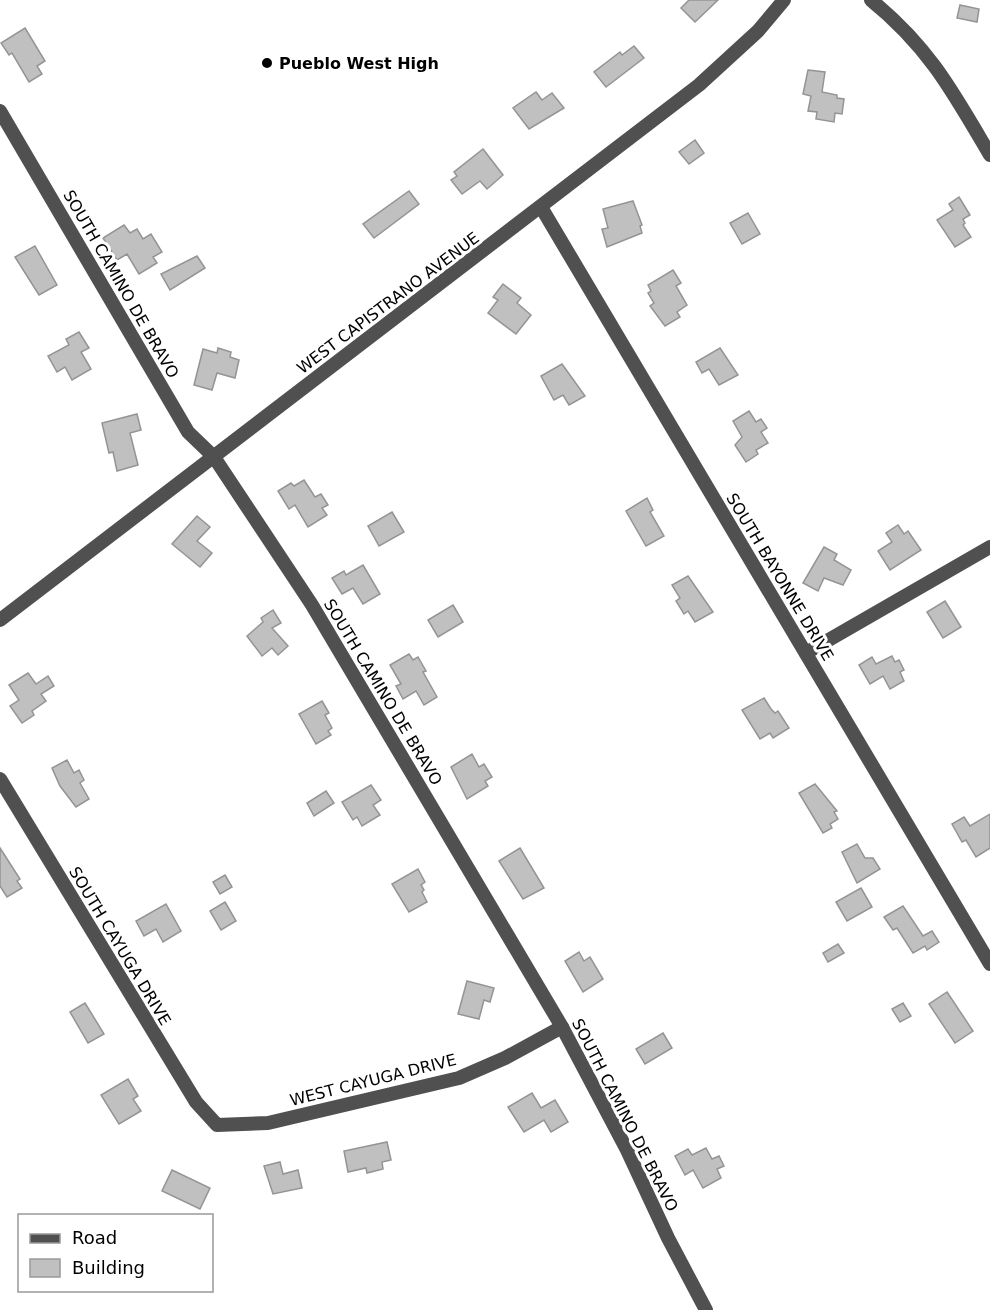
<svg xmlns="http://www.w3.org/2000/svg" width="990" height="1310" font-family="'DejaVu Sans',sans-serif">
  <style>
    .building { fill: #c0c0c0; stroke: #949494; stroke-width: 1.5 }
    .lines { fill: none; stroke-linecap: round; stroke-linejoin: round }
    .minor { stroke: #505050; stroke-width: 14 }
    .poi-dot { fill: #000; stroke: #fff; stroke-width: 2 }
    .labels { text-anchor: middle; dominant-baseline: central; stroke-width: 6; stroke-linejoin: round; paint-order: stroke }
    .poi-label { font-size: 16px; font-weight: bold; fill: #000; stroke: #fff; text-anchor: start }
    .street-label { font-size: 16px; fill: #000; stroke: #fff }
  </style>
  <rect width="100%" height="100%" fill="#fff"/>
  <!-- building -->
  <g class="building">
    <path d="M689 0H718L695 22 681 8Z"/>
    <path d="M960 5 979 9 977 22 957 18Z"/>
    <path d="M25 28 45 61 37 66 42 74 29 82 12 53 9 55 1 43Z"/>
    <path d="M634 46 644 58 606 87 594 72 620 52 622 55Z"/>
    <path d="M808 70 825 72 822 92 837 95V98L844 99 842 114 835 113 834 122 816 119 817 112 808 111 811 96 803 94Z"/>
    <path d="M536 92 542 100 552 93 564 108 529 129 513 108Z"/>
    <path d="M695 140 704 153 689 164 679 152Z"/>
    <path d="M483 149 503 175 487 189 480 181 462 194 451 180 457 176 454 172Z"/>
    <path d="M409 191 419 204 374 238 363 224Z"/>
    <path d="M959 197 970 215 963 219 965 223 963 225 971 237 955 247 937 220 953 210 949 204Z"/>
    <path d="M633 201 642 225 640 226 642 233 607 247 602 229 608 228 603 209Z"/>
    <path d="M748 213 760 234 742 244 730 223Z"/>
    <path d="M124 225 130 233 137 229 143 239 151 234 162 252 153 257 157 263 139 274 127 254 117 260 103 238Z"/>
    <path d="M35 246 57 285 39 295 15 257Z"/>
    <path d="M197 256 205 268 170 290 161 274Z"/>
    <path d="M673 270 681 283 676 286 687 305 677 312 680 317 665 326 650 306 654 303 648 293 651 291 648 285Z"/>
    <path d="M503 284 521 298 517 303 531 315 516 334 488 313 498 300 493 297Z"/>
    <path d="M79 332 89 348 81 352 91 369 72 380 65 367 57 372 48 356 69 345 66 339Z"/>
    <path d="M218 348 231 352 230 357 239 360 235 378 217 373 212 390 194 385 203 349 217 353Z"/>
    <path d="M720 348 738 375 719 385 709 369 702 373 696 362Z"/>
    <path d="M562 364 585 396 569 405 563 395 554 400 541 376Z"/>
    <path d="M749 411 756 422 761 419 767 428 761 432 768 443 756 450 758 454 746 462 735 445 742 437 733 421Z"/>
    <path d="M137 414 141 430 130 433 138 465 117 471 113 452 109 453 102 423Z"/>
    <path d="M304 480 315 497 321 494 328 505 322 508 327 515 308 527 295 505 289 509 278 491 291 483 294 486Z"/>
    <path d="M647 498 653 510 650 512 664 536 646 546 626 511Z"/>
    <path d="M392 512 404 532 379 546 368 526Z"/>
    <path d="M197 516 210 527 197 541 212 553 200 567 172 544Z"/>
    <path d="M898 525 904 534 908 531 921 550 890 570 878 551 892 542 886 533Z"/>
    <path d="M824 547 837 554 834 560 851 570 843 585 824 578 818 591 803 583Z"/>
    <path d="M363 565 380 594 363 604 353 588 342 594 332 578 344 571 346 575Z"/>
    <path d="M688 576 713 612 695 622 688 611 684 614 676 601 680 598 672 585Z"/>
    <path d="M945 601 961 627 943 638 927 612Z"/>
    <path d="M453 605 463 622 438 637 428 620Z"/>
    <path d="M273 610 281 623 272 628 288 646 278 655 272 648 262 656 247 636 263 622 261 618Z"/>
    <path d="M409 654 413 660 418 657 426 671 423 672 437 697 424 705 416 691 403 699 396 686 401 684 390 665Z"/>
    <path d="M892 656 895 662 899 660 904 670 900 672 904 681 890 689 883 676 870 684 859 665 872 657 876 664Z"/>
    <path d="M28 673 36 684 48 676 54 686 41 694 46 701 32 711 34 715 22 723 10 706 19 700 9 685Z"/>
    <path d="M764 698 771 709 775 713 778 711 789 728 773 738 770 733 760 739 742 710Z"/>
    <path d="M322 701 329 713 325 715 332 728 328 731 331 735 316 744 299 714Z"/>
    <path d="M472 754 479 767 484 764 492 777 485 781 488 786 467 799 451 767Z"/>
    <path d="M67 760 74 773 79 770 84 780 80 783 89 799 76 807 60 786 52 768Z"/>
    <path d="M815 784 837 811 834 812 838 819 830 824 832 828 823 833 799 793Z"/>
    <path d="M371 785 381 800 373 805 380 815 362 826 357 817 353 820 342 802Z"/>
    <path d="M326 791 334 803 314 816 307 803Z"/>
    <path d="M990 814V848L976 857 966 840 962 842 952 824 964 817 970 826Z"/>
    <path d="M857 844 865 858H873L880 869 857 883 842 852Z"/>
    <path d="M0 848 20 879 17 881 22 888 7 897 0 886Z"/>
    <path d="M520 848 544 888 523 899 499 861Z"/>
    <path d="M418 869 425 882 421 885 424 890 422 892 427 902 409 912 392 884Z"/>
    <path d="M225 875 232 887 220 894 213 882Z"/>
    <path d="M861 888 872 907 847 921 836 902Z"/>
    <path d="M225 902 236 921 221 930 210 911Z"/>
    <path d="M166 904 181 931 163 942 156 929 144 936 136 921Z"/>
    <path d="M903 906 923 936 932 931 939 942 927 950 925 946 913 953 897 928 893 930 884 917Z"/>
    <path d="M838 944 844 953 828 962 823 953Z"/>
    <path d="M579 952 584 961 590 957 603 979 583 992 565 961Z"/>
    <path d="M467 981 494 988 490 1002 484 1000 479 1019 458 1014Z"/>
    <path d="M947 992 973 1031 955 1043 929 1004Z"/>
    <path d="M85 1003 104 1034 88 1043 70 1012Z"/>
    <path d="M903 1003 911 1016 900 1022 892 1009Z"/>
    <path d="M663 1033 672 1048 645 1064 636 1049Z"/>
    <path d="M128 1079 138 1096 133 1099 141 1111 119 1124 101 1095Z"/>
    <path d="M532 1093 541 1108 555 1100 568 1122 551 1132 544 1120 524 1132 508 1107Z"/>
    <path d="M387 1142 391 1160 382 1162 383 1169 367 1173 366 1168 348 1172 344 1151Z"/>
    <path d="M706 1148 712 1159 719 1156 724 1166 717 1169 721 1178 703 1188 693 1170 685 1175 675 1156 688 1149 692 1155Z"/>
    <path d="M280 1162 283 1174 298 1170 302 1188 273 1194 264 1166Z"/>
    <path d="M172 1170 210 1188 200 1209 162 1191Z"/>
  </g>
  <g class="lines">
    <!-- minor -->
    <g class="minor">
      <path d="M871 0C929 47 953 92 990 155"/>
      <path d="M0 111 188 432 214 457 312 605 562 1027 627 1150 668 1238 706 1310"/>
      <path d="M541 207 990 964"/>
      <path d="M0 620 699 85 758 31 784 0"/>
      <path d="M806 653 990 547"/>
      <path d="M0 779 196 1102 217 1125 268 1123 459 1078 505 1058 562 1027"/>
    </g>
  </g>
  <!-- markers -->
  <circle class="poi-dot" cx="267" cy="63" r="6"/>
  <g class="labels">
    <!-- poi labels -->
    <g class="poi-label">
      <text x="279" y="63">Pueblo West High</text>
    </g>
    <!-- street labels -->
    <g class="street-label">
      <text transform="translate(121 284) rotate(60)">SOUTH CAMINO DE BRAVO</text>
      <text transform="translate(388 303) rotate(-37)">WEST CAPISTRANO AVENUE</text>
      <text transform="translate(780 577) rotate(59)">SOUTH BAYONNE DRIVE</text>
      <text transform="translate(383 692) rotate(59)">SOUTH CAMINO DE BRAVO</text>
      <text transform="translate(120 946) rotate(59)">SOUTH CAYUGA DRIVE</text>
      <text transform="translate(373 1080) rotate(-14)">WEST CAYUGA DRIVE</text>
      <text transform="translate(625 1115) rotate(63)">SOUTH CAMINO DE BRAVO</text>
    </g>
  </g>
  <!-- legend -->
  <rect x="18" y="1214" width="195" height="78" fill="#ffffff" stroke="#999999" stroke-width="1.5"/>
  <rect x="30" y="1234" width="30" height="9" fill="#505050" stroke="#999999" stroke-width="1.5"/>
  <text x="72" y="1244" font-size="18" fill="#000000">Road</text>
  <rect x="30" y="1259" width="30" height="18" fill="#c0c0c0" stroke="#999999" stroke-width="1.5"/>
  <text x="72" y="1274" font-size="18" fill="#000000">Building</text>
</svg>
